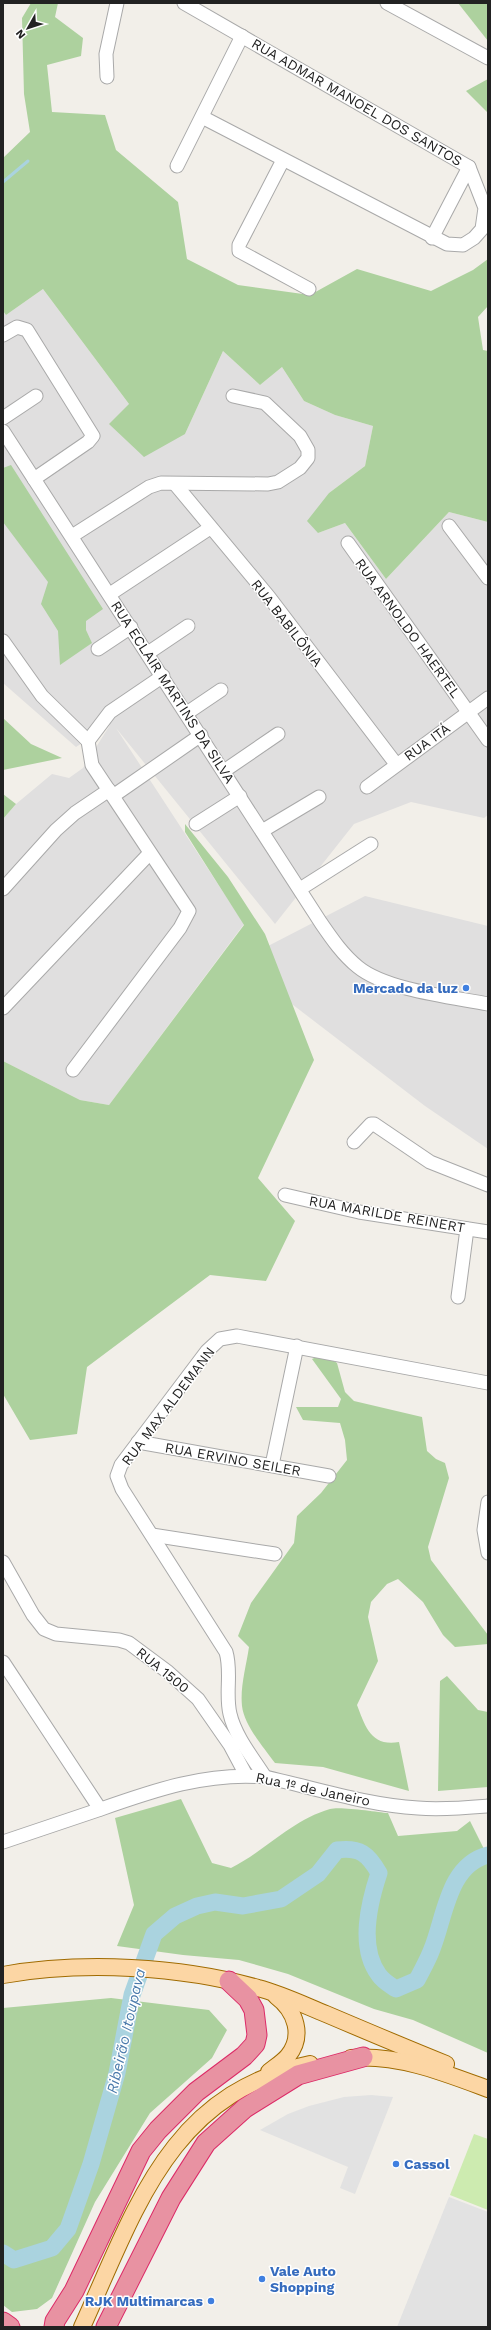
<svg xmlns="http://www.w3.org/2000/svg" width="491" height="2330" font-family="'Work Sans',sans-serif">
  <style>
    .residential { fill: #e0dfdf }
    .grass { fill: #cdebb0 }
    .forest { fill: #add19e }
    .parking { fill: #e2e2e2 }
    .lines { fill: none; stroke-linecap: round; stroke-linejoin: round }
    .stream { stroke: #aad3df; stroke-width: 3 }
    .river { stroke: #aad3df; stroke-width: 17 }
    .minor-casing { stroke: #a9a9a9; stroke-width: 15 }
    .major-casing { stroke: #a06b00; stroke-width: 18 }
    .highway-casing { stroke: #dc2a67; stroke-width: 21 }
    .minor { stroke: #fff; stroke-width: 13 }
    .major { stroke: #fcd6a4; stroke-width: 16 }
    .highway { stroke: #e892a2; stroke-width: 19 }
    .shop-dot { fill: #3f7fe0; stroke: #fff; stroke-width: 1.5 }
    .labels { text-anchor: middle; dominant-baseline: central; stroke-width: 3; stroke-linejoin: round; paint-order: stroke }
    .street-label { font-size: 14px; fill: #222; stroke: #fff }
    .shop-label { font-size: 14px; font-weight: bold; fill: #366cbe; stroke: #fff; text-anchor: end }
    .water-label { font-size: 15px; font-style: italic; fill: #4a7aab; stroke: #fff }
  </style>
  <rect width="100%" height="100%" fill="#f2efe9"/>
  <!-- residential -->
  <g class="residential">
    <path d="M43 289 129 404 185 434 223 351 260 385 282 367 304 401 335 415 373 426 365 466 329 493 318 533 345 523 386 579 449 512 488 522V815L484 818 411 802 354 824 275 924 116 728 244 924 109 1105 80 1100 3 1061V819L16 804 52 774 69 778 83 768 110 725 76 747 3 683V311L6 315Z"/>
    <path d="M365 896 488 926V1149L425 1106 237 962Z"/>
  </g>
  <!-- grass -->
  <path class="grass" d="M474 2134 488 2139V2210L450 2195Z"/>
  <!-- forest -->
  <g class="forest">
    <path d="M31 3H58L55 17 83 38 81 56 47 65 52 112 105 115 116 150 178 202 187 259 238 285 310 295 357 269 431 291 473 270 488 259V306L478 317 483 350 488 351V522L449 512 386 579 345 523 318 533 307 521 329 493 365 466 373 426 335 415 304 401 282 367 260 385 223 351 185 434 144 457 109 424 129 404 43 289 6 315 3 311V158L30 132 24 94 22 18Z"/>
    <path d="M458 3H488V41Z"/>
    <path d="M488 79V113L466 91Z"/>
    <path d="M11 465 103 609 86 621V630L92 643 60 665 58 631 41 604 48 582 3 522V468Z"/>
    <path d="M3 718 31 744 62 758 3 770Z"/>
    <path d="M3 794 16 804 3 819Z"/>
    <path d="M185 824 228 877 265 934 314 1060 258 1178 295 1221 266 1281 210 1275 87 1367 77 1434 30 1440 3 1394V1061L80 1100 109 1105 244 925 185 832Z"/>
    <path d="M323 1354 337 1363 345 1392 354 1401 422 1417 427 1451 436 1459 445 1463 449 1478 428 1547 431 1560 488 1635V1644L455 1647 443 1635 423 1602 398 1579 387 1584 371 1602 368 1617 378 1661 357 1705C365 1726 371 1747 399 1742L409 1791 323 1767 275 1763C264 1748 244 1725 242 1706 240 1687 246 1667 249 1647L238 1636 251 1603 294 1543 297 1516 321 1493 347 1460 345 1440 340 1423 303 1420 296 1407H338L341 1399 312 1359Z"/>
    <path d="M447 1676 478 1710 488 1712V1787L438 1791 440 1681Z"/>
    <path d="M181 1799 212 1863 231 1868C265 1851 292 1820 330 1809 340 1806 376 1812 388 1813L398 1836 457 1831 470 1821 488 1857V2053L413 2020 374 2009 288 1974 239 1960 183 1955 117 1946 134 1905 115 1818Z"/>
    <path d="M111 1998 209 2010 227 2030 212 2058 150 2113 95 2202 52 2298 37 2309 12 2312 3 2305V2008Z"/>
  </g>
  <!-- parking -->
  <g class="parking">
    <path d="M371 2095 393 2097 355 2194 340 2188 348 2167 260 2130 288 2114 309 2106 344 2097Z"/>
    <path d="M449 2197 488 2212V2327H397Z"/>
  </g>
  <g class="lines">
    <!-- stream -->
    <path class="stream" d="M3 182 28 161"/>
    <!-- river -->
    <path class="river" d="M3 2253 14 2260 52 2248 68 2229 91 2164 117 2073 132 1995 154 1934 175 1916 197 1906 215 1902 243 1906 281 1899 318 1874 337 1850C360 1847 368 1854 379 1873 369 1903 358 1947 379 1975 383 1981 390 1985 396 1989L417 1980C422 1970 428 1960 432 1949 445 1917 448 1865 488 1855"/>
    <defs>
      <g id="minor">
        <path d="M184 3 469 167 485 208 482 229 474 238 463 245 447 244 202 117"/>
        <path d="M387 3 488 58"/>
        <path d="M107 77 106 54 117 3"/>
        <path d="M283 160 239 245V251L309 289"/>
        <path d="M177 166 242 36"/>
        <path d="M432 238 469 167"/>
        <path d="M3 335 17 327 27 330 93 436 88 442 34 479"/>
        <path d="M3 418 36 396"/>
        <path d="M3 431 321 923C332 939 343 955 358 967 386 990 452 997 488 1004"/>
        <path d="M175 484 269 597 396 764"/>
        <path d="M449 526 488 578"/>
        <path d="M72 536 149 487 161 483 268 484 278 482 300 468 308 458V450L300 436 265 403 233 396"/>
        <path d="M348 543 488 740"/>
        <path d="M110 594 210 528"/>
        <path d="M3 641 42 696 88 741"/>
        <path d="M98 649 131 627"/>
        <path d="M148 653 188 626"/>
        <path d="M187 713 221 690"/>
        <path d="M88 741 110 712 163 676"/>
        <path d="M224 771 278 734"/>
        <path d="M367 787 488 698"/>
        <path d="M113 796 201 735"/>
        <path d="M196 824 240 796"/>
        <path d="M262 831 319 797"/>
        <path d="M3 889 56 830 75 813 109 790"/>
        <path d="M300 889 371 844"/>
        <path d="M3 1008 149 854"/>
        <path d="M73 1070 180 928 189 911 92 765 88 741"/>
        <path d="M354 1142 371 1124H374L430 1162 488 1185"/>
        <path d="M285 1195 359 1212 488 1232"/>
        <path d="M458 1297 467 1229"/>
        <path d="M138 1442 329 1476"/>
        <path d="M272 1465 297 1346"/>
        <path d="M488 1502 484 1530 488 1553"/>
        <path d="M152 1535 275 1554"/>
        <path d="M3 1562 33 1615 44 1629 56 1634 119 1640 129 1643 168 1672 198 1699 230 1745 246 1775"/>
        <path d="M3 1662 100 1809"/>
        <path d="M265 1777C253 1758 235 1736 230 1714 225 1694 232 1672 226 1652L122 1489 117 1476 121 1465 207 1351 220 1339 237 1336 488 1383"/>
        <path d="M3 1842C36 1831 69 1820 101 1809 155 1790 207 1772 265 1777 315 1788 366 1805 418 1808 441 1810 464 1808 488 1806"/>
      </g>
      <g id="major">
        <path d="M3 1975C82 1961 181 1966 258 1988 281 1994 304 2005 326 2014 366 2031 406 2048 446 2064"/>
        <path d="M351 2058C398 2054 445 2073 488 2089"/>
        <path d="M269 2072C275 2067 283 2062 288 2056 304 2036 296 2011 276 1996"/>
        <path d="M82 2327C135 2211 169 2093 310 2064"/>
      </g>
      <g id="highway">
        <path d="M3 2322 10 2327"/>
        <path d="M54 2327 55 2321 74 2291 141 2151 158 2130 196 2092 244 2056 255 2044 257 2035 254 2010 248 1999 229 1981"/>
        <path d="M106 2327 171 2198 206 2143 245 2108 298 2075 363 2057"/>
      </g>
    </defs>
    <!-- minor casing -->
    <use href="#minor" class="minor-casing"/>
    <!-- major casing -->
    <use href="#major" class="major-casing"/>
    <!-- highway casing -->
    <use href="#highway" class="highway-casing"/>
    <!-- minor -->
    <use href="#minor" class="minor"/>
    <!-- major -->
    <use href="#major" class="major"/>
    <!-- highway -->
    <use href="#highway" class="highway"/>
  </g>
  <!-- markers -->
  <g class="shop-dot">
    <circle cx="466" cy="988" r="4"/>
    <circle cx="396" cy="2164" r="4"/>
    <circle cx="262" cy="2279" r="4"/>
    <circle cx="211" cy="2301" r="4"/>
  </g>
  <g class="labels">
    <!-- street labels -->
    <g class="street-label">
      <text transform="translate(357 102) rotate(30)">RUA ADMAR MANOEL DOS SANTOS</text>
      <text transform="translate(287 623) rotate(52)">RUA BABILÔNIA</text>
      <text transform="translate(408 628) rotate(54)">RUA ARNOLDO HAERTEL</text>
      <text transform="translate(173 692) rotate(57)">RUA ECLAIR MARTINS DA SILVA</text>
      <text transform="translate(427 742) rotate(-36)">RUA ITÁ</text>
      <text transform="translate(387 1214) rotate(10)">RUA MARILDE REINERT</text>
      <text transform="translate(168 1406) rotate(-53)">RUA MAX ALDEMANN</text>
      <text transform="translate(233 1459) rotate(10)">RUA ERVINO SEILER</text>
      <text transform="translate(163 1670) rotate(39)">RUA 1500</text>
      <text transform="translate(313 1789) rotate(12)">Rua 1º de Janeiro</text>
    </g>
    <!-- shop labels -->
    <g class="shop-label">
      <text x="458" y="988">Mercado da luz</text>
      <text x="404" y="2164" text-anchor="start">Cassol</text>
      <text x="270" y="2271" text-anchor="start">Vale Auto<tspan x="270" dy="16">Shopping</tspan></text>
      <text x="203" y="2301">RJK Multimarcas</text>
    </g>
    <!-- water labels -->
    <g class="water-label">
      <text transform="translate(126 2031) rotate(-77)">Ribeirão Itoupava</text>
    </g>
  </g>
  <!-- border -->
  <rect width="491" height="2330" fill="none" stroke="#222222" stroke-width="8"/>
  <!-- north arrow -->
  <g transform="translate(28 28) rotate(231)" stroke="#ffffff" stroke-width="3" paint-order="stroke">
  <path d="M0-3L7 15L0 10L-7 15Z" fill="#222222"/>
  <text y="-6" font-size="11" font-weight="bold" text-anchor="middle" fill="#222222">N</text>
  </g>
</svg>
